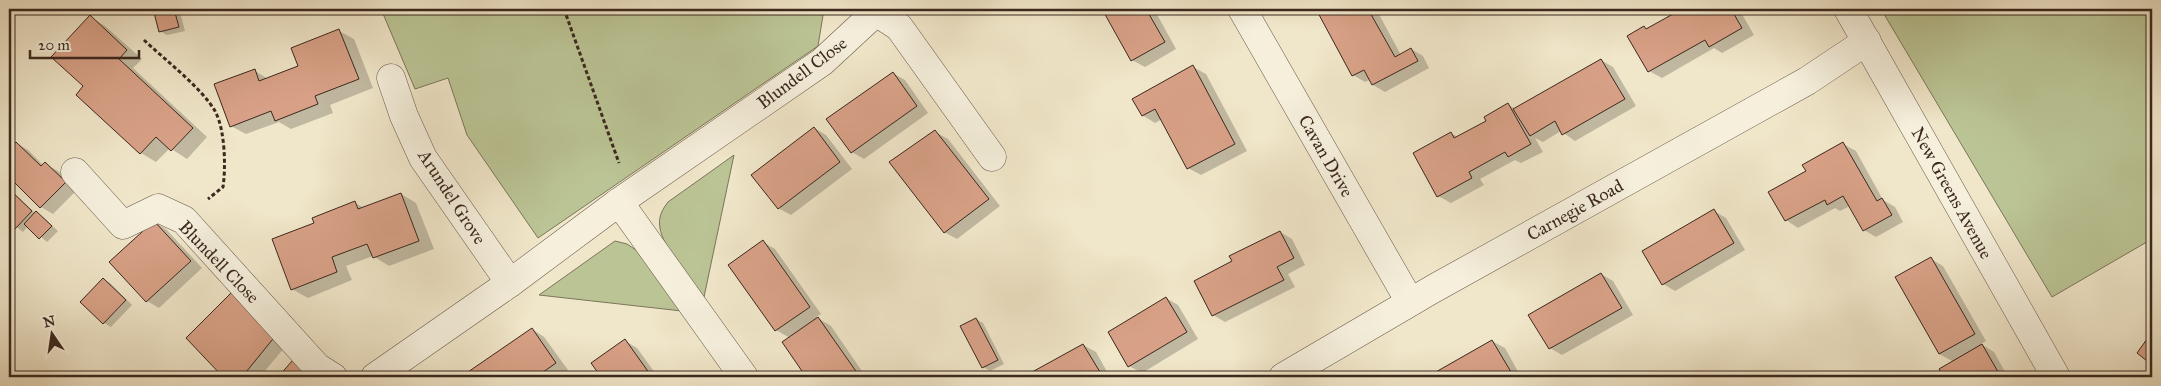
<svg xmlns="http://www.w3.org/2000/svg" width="2161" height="386" font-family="'IM FELL Great Primer',serif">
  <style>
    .green { fill: #bbc495; stroke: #7b765a }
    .shadow { fill: #0003 }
    .building { fill: #d8a187; stroke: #3b281e }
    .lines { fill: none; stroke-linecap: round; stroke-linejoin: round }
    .minor-casing { stroke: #685849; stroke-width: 29 }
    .path { stroke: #3b281e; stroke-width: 3; stroke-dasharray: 4 2.5; stroke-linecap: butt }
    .minor { stroke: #f5efdc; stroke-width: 28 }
    .labels { text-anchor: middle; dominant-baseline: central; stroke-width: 5; stroke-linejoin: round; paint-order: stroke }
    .street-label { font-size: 18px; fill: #3b281e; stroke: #f5efdc }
  </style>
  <rect width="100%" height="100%" fill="#f0e6c9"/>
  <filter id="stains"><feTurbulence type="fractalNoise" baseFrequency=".004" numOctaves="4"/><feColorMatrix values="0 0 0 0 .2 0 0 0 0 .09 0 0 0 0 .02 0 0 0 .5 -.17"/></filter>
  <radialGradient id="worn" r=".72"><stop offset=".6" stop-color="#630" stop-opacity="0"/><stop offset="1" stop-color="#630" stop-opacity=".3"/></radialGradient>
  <!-- green -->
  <g class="green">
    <path d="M381 9H824L818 46 538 238 467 135 448 78 415 89Z"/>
    <path d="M1881 9H2152V239L2052 297Z"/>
    <path d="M734 155 704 297C692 281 662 246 660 228 658 217 662 210 668 202Z"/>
    <path d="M615 241 627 244 639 252 682 311 539 295Z"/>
  </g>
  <!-- shadow -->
  <g class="shadow">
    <path d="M93 9H109L98 12Z"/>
    <path d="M154 9H179L185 31 167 35 160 31Z"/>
    <path d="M1103 9H1154L1176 49 1145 67 1132 60Z"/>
    <path d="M1324 9H1376L1401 55 1411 49 1423 56 1429 68 1385 92 1373 85 1370 80 1365 82 1353 75 1318 12Z"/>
    <path d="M1684 9H1739L1754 35 1722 53 1714 48 1662 78 1649 71 1644 28 1647 30Z"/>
    <path d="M90 17 105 26 142 59 133 68 207 137 187 159 170 148 156 162 141 153 78 95 85 86Z"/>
    <path d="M339 31 354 39 373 88 330 105 333 113 291 129 279 122 246 134 231 126 255 71 268 79 300 67Z"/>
    <path d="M1601 60 1613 67 1636 106 1575 141 1561 131 1543 142 1535 138 1543 152 1521 163 1515 160 1480 179 1484 185 1451 203 1438 196 1415 154 1451 133 1458 137 1487 121 1508 105 1516 109Z"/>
    <path d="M1193 67 1206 74 1247 151 1201 175 1188 168 1162 119 1155 123 1142 115Z"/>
    <path d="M893 73 905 80 928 113 864 159 852 152Z"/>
    <path d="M814 128 826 135 852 169 791 215 778 208Z"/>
    <path d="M935 132 948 139 1000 206 957 239 944 232Z"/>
    <path d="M16 143 28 150 44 166 45 164 58 171 77 190 53 214 41 207 9 175V151Z"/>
    <path d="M1843 144 1856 151 1883 200 1895 207 1903 222 1876 237 1864 230 1850 206 1840 211 1835 208 1798 228 1786 220 1770 192 1807 172Z"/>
    <path d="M9 188 36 214 43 217 58 231 47 242 28 226 23 232 9 221Z"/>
    <path d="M401 194 416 203 434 249 389 266 373 256 346 266 352 280 308 298 292 289 315 224 355 203 364 208Z"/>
    <path d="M1714 211 1726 218 1745 250 1675 291 1663 284Z"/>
    <path d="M154 222 166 229 202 268 159 308 147 301Z"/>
    <path d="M1280 232 1292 239 1305 265 1288 274 1295 287 1225 322 1213 315 1233 262Z"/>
    <path d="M763 242 775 249 821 314 816 317 831 326 866 377H808L784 343 790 338 776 330Z"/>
    <path d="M1931 259 1943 266 1986 341 1981 344 1994 352 2008 377H1944L1954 362 1939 354Z"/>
    <path d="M1601 274 1613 281 1633 315 1562 355 1550 348Z"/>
    <path d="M103 279 110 283 132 305 111 327 104 323Z"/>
    <path d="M233 293 289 342 260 377H225L187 338Z"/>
    <path d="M1166 298 1178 305 1198 339 1142 373 1129 366Z"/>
    <path d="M976 319 983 323 1004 364 990 371 983 367Z"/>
    <path d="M532 329 544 337 568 370 558 377H468L467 375Z"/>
    <path d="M625 341 637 348 658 377H602L592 364Z"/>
    <path d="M1492 341 1505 348 1521 377H1429Z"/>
    <path d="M1083 345 1096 352 1110 377H1026Z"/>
  </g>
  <!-- building -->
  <g class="building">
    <path d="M153 9H174L179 27 159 32Z"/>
    <path d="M1102 9H1146L1165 42 1131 61Z"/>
    <path d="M1321 9H1368L1395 57 1411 48 1418 61 1372 85 1364 70 1352 76 1317 11Z"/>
    <path d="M1682 9H1731L1742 28 1709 47 1705 40 1648 72 1627 36 1644 26 1646 29Z"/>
    <path d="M90 15 127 50 119 59 193 128 171 151 156 137 140 154 76 95 83 86 51 57Z"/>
    <path d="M339 29 359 79 315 96 318 104 275 121 271 111 230 127 214 84 255 69 259 81 298 66 291 48Z"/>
    <path d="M1601 59 1625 99 1562 135 1555 121 1530 136 1513 109Z"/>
    <path d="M1193 65 1235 144 1187 169 1155 109 1142 116 1132 99Z"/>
    <path d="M893 72 917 106 851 153 826 119Z"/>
    <path d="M1508 103 1531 144 1508 157 1505 152 1469 172 1472 178 1437 197 1413 153 1451 132 1454 138 1486 121 1484 117Z"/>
    <path d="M814 127 840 162 778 209 751 175Z"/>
    <path d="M935 130 989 199 944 233 889 162Z"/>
    <path d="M16 142 41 166 45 162 66 182 40 208 9 177V149Z"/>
    <path d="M1843 142 1877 201 1882 198 1892 215 1863 231 1843 196 1827 205 1825 200 1785 221 1768 192 1806 171 1802 165Z"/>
    <path d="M9 189 32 211 15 229 9 223Z"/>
    <path d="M401 193 419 241 373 258 367 244 332 257 337 272 291 290 272 239 314 223 312 218 355 201 358 209Z"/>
    <path d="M1714 209 1734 243 1662 285 1642 251Z"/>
    <path d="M36 211 52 226 39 239 24 224Z"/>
    <path d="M154 221 191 261 146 302 109 262Z"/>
    <path d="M1280 231 1294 258 1277 267 1284 280 1212 316 1194 281 1232 261 1229 256Z"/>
    <path d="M763 240 810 307 775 331 728 265Z"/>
    <path d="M1931 257 1975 334 1939 354 1895 277Z"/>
    <path d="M1601 273 1622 308 1549 349 1528 315Z"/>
    <path d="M103 278 126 300 103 324 80 302Z"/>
    <path d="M233 291 277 334 242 377H223L186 338Z"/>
    <path d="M1166 297 1187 332 1128 367 1108 332Z"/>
    <path d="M818 317 860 377H806L782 342Z"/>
    <path d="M976 318 998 360 982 368 960 326Z"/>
    <path d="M532 328 556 363 536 377H467L465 374Z"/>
    <path d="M2152 332V365L2137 353Z"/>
    <path d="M625 339 652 377H601L591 363Z"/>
    <path d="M1492 340 1514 377H1427Z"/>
    <path d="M1083 344 1103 377H1023Z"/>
    <path d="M1982 344 2001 377H1942L1943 376 1939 369Z"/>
    <path d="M293 360 315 377H278Z"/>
  </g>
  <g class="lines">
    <defs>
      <g id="minor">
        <path d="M1242 9 1410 302"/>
        <path d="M1848 9 2056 377"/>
        <path d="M391 78 404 116 423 158 510 283"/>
        <path d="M75 172 123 225 158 208 184 220 317 367 333 377"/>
        <path d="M619 202 744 377"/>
        <path d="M375 377 510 283 619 202 822 62 876 12 899 27 992 157"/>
        <path d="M1283 377 1433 289 1807 81 1867 41"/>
      </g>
    </defs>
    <!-- minor casing -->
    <use href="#minor" class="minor-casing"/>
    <!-- path -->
    <g class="path">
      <path d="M564 9 619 163"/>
      <path d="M144 40C165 60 201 87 215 111 225 129 226 167 223 187L208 199"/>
    </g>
    <!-- minor -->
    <use href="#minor" class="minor"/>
  </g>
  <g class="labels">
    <!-- street labels -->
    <g class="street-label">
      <text transform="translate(802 73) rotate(-37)">Blundell Close</text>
      <text transform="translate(1326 156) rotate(60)">Cavan Drive</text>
      <text transform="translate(1952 193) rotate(61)">New Greens Avenue</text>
      <text transform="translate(452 197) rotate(57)">Arundel Grove</text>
      <text transform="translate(1575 210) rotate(-29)">Carnegie Road</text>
      <text transform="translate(219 262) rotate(46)">Blundell Close</text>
    </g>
  </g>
  <!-- margin -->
  <rect width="2161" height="386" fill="none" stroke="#f0e6c9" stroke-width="30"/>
  <rect x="10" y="10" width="2141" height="366" fill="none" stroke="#3b281e" stroke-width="2.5"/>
  <rect x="15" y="15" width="2131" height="356" fill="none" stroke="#3b281e"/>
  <!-- north arrow -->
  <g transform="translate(52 334) rotate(347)" stroke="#f5efdc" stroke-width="4" paint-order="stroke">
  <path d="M0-4L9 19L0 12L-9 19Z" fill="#3b281e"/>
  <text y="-8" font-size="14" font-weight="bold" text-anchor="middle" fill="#3b281e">N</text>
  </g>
  <!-- scale -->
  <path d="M30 50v8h109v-8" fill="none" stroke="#3b281e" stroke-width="2.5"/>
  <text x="38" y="50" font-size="15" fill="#3b281e" stroke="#f5efdc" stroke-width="4" paint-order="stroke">20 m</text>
  <rect width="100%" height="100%" filter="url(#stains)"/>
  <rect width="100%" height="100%" fill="url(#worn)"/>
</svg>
